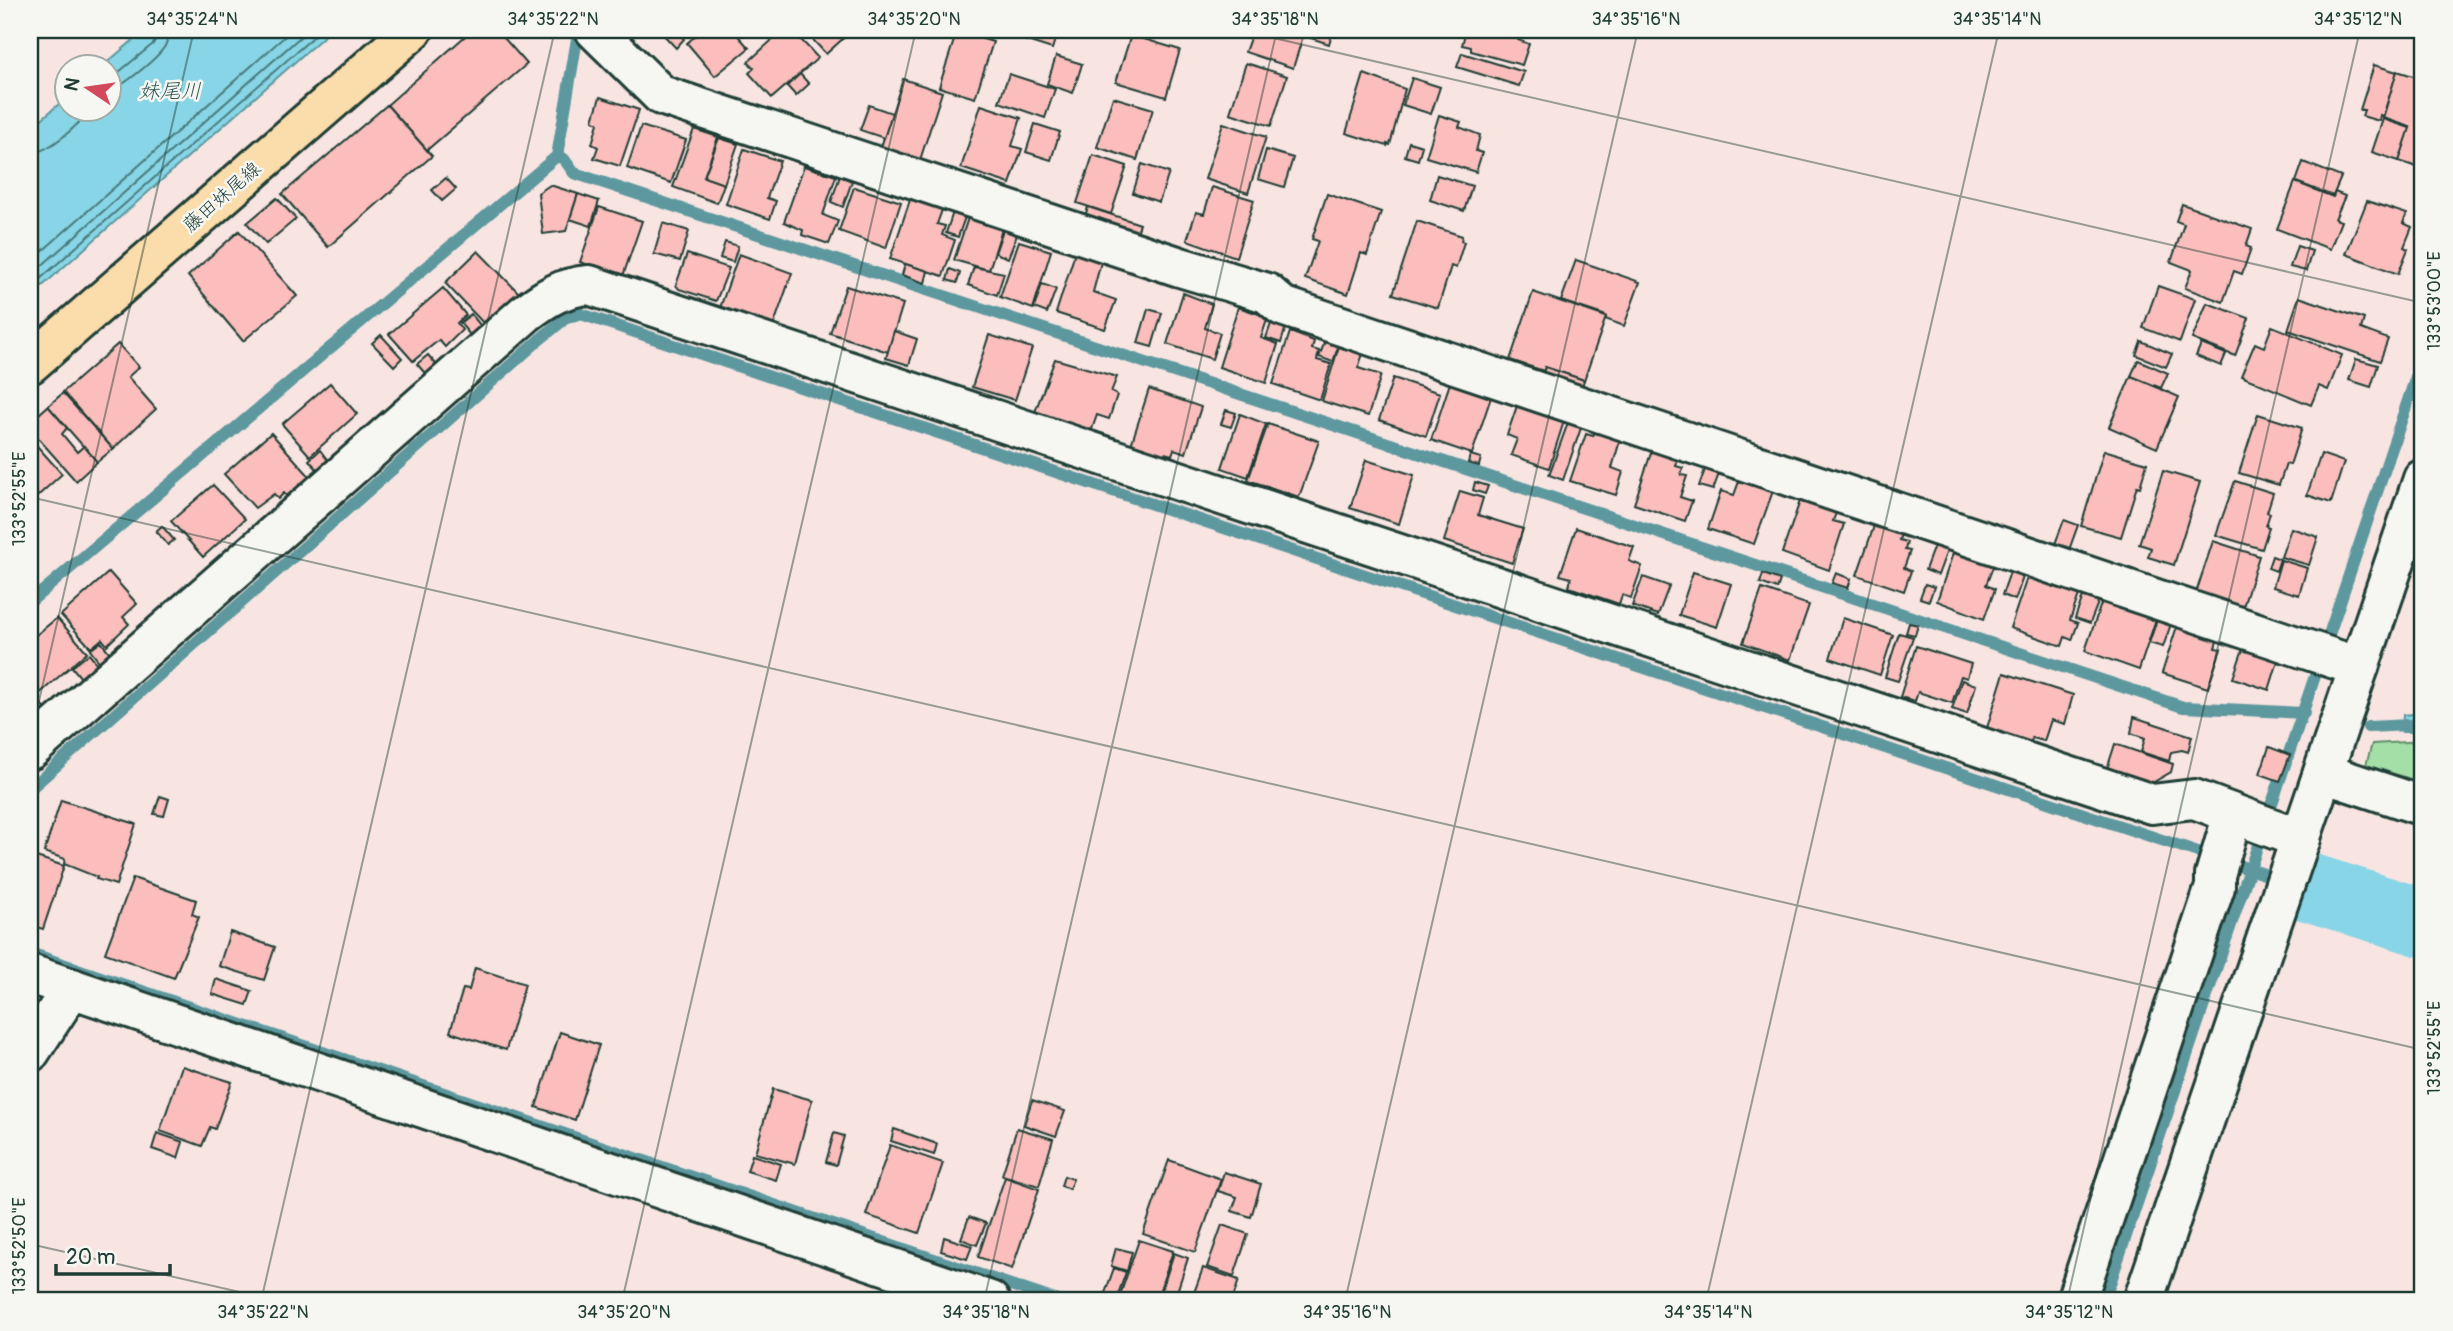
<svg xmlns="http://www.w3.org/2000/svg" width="2453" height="1331" font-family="Pangolin,'Klee One',sans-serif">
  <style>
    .green { fill: #a3dfa6; stroke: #618e6d; stroke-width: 2 }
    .water { fill: #87d5e6; stroke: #5d989f; stroke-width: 2 }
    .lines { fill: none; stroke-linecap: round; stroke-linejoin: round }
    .shore { stroke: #497a7b; stroke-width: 2 }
    .stream { stroke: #5d989f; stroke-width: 12 }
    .river { stroke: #87d5e6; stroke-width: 68 }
    .building { fill: #fbbebc; stroke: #1f3d34; stroke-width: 2 }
    .minor-casing { stroke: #1f3d34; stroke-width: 44 }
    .major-casing { stroke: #1f3d34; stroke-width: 44 }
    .minor { stroke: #f6f6f2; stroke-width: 38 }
    .major { stroke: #fbdcab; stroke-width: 38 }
    .ticks { fill: none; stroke: #1f3d34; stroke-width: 2; stroke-opacity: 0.45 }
    .labels { text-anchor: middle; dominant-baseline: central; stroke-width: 5; stroke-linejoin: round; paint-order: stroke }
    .street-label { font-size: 19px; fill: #1f3d34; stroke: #f6f6f2 }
    .water-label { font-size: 21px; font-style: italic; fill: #345b58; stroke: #f6f6f2 }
    .neatline { fill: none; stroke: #1f3d34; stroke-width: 2.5 }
    .ticks-label { font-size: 18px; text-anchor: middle; fill: #1f3d34 }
  </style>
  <rect width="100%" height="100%" fill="#f8e5e2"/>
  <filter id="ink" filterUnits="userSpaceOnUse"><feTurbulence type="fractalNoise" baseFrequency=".0143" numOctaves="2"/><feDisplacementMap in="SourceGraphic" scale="14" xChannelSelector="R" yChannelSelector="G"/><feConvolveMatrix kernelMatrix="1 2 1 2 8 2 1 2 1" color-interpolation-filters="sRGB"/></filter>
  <g filter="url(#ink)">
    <!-- green -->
    <path class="green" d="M2423 741V783L2366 765 2372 744Z"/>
    <!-- water -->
    <g class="water">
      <path d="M145 30H331L30 297V129L66 98V108H108V66H103Z"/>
      <path d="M2423 713V732H2402L2403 715Z"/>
    </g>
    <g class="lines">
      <!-- shore -->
      <g class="shore">
        <path d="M108 81 153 44 157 37 158 30"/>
        <path d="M108 92C122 87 157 59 165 46 168 41 168 36 169 30"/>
        <path d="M30 153C48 153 81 124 90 108"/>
        <path d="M30 262 292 30"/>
        <path d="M30 276 308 30"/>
        <path d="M30 288 321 30"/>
      </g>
      <!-- stream -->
      <g class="stream">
        <path d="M557 156 564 159 574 173 2183 707 2304 713"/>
        <path d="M30 602 557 156 577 39 587 30"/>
        <path d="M2368 727 2410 725"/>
        <path d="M30 789 539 340 567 317 581 314 2267 875"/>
        <path d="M30 953 1058 1301"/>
        <path d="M2104 1301 2423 356"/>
      </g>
      <!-- river -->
      <path class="river" d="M2302 885 2423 923"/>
    </g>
    <!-- building -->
    <g class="building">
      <path d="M472 30H497L527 64 427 150 387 105Z"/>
      <path d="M659 30H675L684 39 676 48Z"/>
      <path d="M702 30H733L749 48 715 76 687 43Z"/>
      <path d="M783 30H792L818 58 772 98 749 73 754 68 748 62Z"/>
      <path d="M804 30H849L846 33 847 35 826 54Z"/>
      <path d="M1000 30H1058L1052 49 999 32Z"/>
      <path d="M1253 30H1305L1293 68 1245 52Z"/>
      <path d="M1307 30H1333L1329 44 1305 36Z"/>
      <path d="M1466 30H1521L1518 40 1529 44 1522 65 1471 51V47L1462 45Z"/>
      <path d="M957 31 993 42 975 98 939 87Z"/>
      <path d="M1131 35 1180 50 1166 97 1116 82Z"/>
      <path d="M1462 53 1524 72 1519 86 1457 67Z"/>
      <path d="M1056 56 1082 64 1073 93 1047 84Z"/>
      <path d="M1246 63 1287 76 1271 126 1230 113Z"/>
      <path d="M2374 65 2397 72 2383 116 2380 115 2379 121 2362 116 2364 110H2360Z"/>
      <path d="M2397 71 2423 79V169L2399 161 2410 127 2383 118Z"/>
      <path d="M800 74 809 84 796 96 787 86Z"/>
      <path d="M1009 74 1055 89 1045 118 999 102Z"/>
      <path d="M1364 74 1405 89 1390 145 1387 144V146L1346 133Z"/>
      <path d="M1412 78 1440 87 1431 114 1403 105Z"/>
      <path d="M903 79 942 92 920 160 881 147Z"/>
      <path d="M600 97 639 110 620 166 594 158 598 147 592 144 598 123 593 120Z"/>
      <path d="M1113 97 1153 109 1137 160 1097 147Z"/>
      <path d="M387 105 432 156 328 247 282 194Z"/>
      <path d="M869 105 892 113 884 138 860 130Z"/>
      <path d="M981 105 1021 118 1012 146 1022 149 1010 184 961 168Z"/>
      <path d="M1439 115 1461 122 1459 127 1480 135 1476 151 1482 153 1476 172 1426 157Z"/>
      <path d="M2383 119 2410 128 2399 161 2372 152Z"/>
      <path d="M1223 123 1266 137 1248 193 1205 179Z"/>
      <path d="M1035 124 1060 132 1051 160 1026 152Z"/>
      <path d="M641 126 686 140 671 183 627 168Z"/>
      <path d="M694 129 718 137 704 177 724 184 717 203 673 187Z"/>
      <path d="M719 138 738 144 724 184 704 177Z"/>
      <path d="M1409 142 1422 146 1418 160 1405 156Z"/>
      <path d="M744 149 780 161 767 198 776 201 770 219 726 204Z"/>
      <path d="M1266 150 1293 158 1284 187 1258 179Z"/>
      <path d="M1093 155 1127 166 1111 214 1077 203Z"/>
      <path d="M2303 162 2341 177 2333 196 2296 182Z"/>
      <path d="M1142 164 1169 173 1159 202 1133 193Z"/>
      <path d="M804 166 836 176 823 215 838 221 829 244 802 235 803 230 784 222Z"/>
      <path d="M1437 175 1472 186 1464 211 1430 200Z"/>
      <path d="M840 176 852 181 843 207 831 202Z"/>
      <path d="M446 178 456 189 442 201 432 190Z"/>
      <path d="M2295 182 2333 197 2335 192 2345 196 2335 219 2341 221 2330 249 2277 229Z"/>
      <path d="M550 185 578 194 566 231 543 234 538 193Z"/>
      <path d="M854 187 901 202 886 248 839 231Z"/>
      <path d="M1212 187 1254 200 1236 257 1187 240 1196 212 1204 214Z"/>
      <path d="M578 194 599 201 591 226 570 219Z"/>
      <path d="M1327 194 1381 212 1367 255 1361 253 1348 294 1305 279 1318 241 1312 239Z"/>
      <path d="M911 197 943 207 937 224 945 226 942 235 955 240 943 276 890 259Z"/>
      <path d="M277 198 296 219 266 244 247 223Z"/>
      <path d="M2367 201 2407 214 2403 223 2412 227 2404 247 2408 249 2398 274 2346 254Z"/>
      <path d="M2182 204 2252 229 2246 246 2251 248 2242 274 2234 271 2223 302 2185 288 2192 270 2171 262 2184 224 2176 221Z"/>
      <path d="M599 207 642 221 623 276 580 262Z"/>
      <path d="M1088 207 1140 224 1137 233 1085 216Z"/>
      <path d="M953 212 965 217 958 237 946 233Z"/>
      <path d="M968 218 1002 229 989 270 954 260Z"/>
      <path d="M1417 221 1462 236 1461 241 1464 242 1456 268 1451 266 1438 308 1393 294Z"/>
      <path d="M663 223 689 231 680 261 654 254Z"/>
      <path d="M1003 230 1017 235 1008 258 995 253Z"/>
      <path d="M239 231 297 296 243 341 188 276Z"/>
      <path d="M1019 241 1051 251 1033 309 1000 297Z"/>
      <path d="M725 242 738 246 733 262 720 258Z"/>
      <path d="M2297 246 2312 251 2306 271 2290 267Z"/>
      <path d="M478 251 520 294 489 329 445 283Z"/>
      <path d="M1075 253 1101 262 1093 292 1116 300 1105 329 1056 313Z"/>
      <path d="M687 254 729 268 716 301 679 289 676 285Z"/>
      <path d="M739 254 792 273 773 327 720 308Z"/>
      <path d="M1576 260 1640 282 1624 326 1605 319 1606 316 1561 301Z"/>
      <path d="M905 264 928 271 925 283 902 275Z"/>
      <path d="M974 267 1004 273 997 295 968 285Z"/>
      <path d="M950 269 960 273 957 283 947 280Z"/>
      <path d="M1042 284 1056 289 1047 313 1034 308Z"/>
      <path d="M846 286 903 304 888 352 830 333Z"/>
      <path d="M2158 286 2195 299 2180 342 2143 328Z"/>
      <path d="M443 288 466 315 457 323 462 330 445 347 439 340 413 361 389 334Z"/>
      <path d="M1533 292 1606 317 1584 380 1545 367 1544 371 1510 360Z"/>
      <path d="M1183 293 1212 304 1205 328 1220 333 1212 359 1167 344Z"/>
      <path d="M2299 297 2364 319 2361 329 2388 339 2380 361 2288 330Z"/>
      <path d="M2207 303 2249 318 2235 356 2192 339Z"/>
      <path d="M1238 307 1268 317 1261 338 1278 344 1266 383 1219 367Z"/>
      <path d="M1148 309 1162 313 1152 347 1138 343Z"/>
      <path d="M471 314 485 331 474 340 460 323Z"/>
      <path d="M1273 318 1287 323 1281 343 1266 338Z"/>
      <path d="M2272 326 2342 355 2328 390 2319 386 2311 405 2241 376 2255 343 2264 347Z"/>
      <path d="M894 331 917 339 909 365 886 358Z"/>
      <path d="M1290 332 1314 341 1312 349 1319 351 1317 360 1331 364 1320 400 1273 384Z"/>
      <path d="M381 335 402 358 394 366 372 343Z"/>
      <path d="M989 335 1032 348 1015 400 972 387Z"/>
      <path d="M1327 336 1340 341 1333 362 1319 357Z"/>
      <path d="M2141 341 2172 354 2166 367 2136 355Z"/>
      <path d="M118 344 139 367 128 377 156 409 113 449 63 392Z"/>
      <path d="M2201 344 2226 354 2221 366 2196 356Z"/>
      <path d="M1339 346 1363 354 1358 368 1381 375 1368 416 1322 401Z"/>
      <path d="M428 355 441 370 430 379 417 364Z"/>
      <path d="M1055 359 1117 377 1111 392 1117 395 1109 419 1097 415 1091 432 1035 412Z"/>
      <path d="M2356 359 2378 365 2371 387 2349 380Z"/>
      <path d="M2138 360 2168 373 2161 388 2131 376Z"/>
      <path d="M1545 367 1584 380 1581 390 1542 376Z"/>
      <path d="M2131 376 2179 397 2157 448 2109 427Z"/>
      <path d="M1393 378 1440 393 1426 436 1379 420Z"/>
      <path d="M330 383 357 414 310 456 282 424Z"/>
      <path d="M1450 383 1491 397 1472 454 1431 440Z"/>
      <path d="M1149 389 1201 407 1186 453 1174 449 1172 455 1165 453V456L1131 445Z"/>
      <path d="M63 393 113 449 97 462 48 406Z"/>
      <path d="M1518 403 1565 418 1549 468 1511 455 1517 439 1507 435Z"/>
      <path d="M48 406 67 428 62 434 77 452 84 446 97 462 76 481 30 429V422Z"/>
      <path d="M1226 410 1236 413 1231 427 1221 424Z"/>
      <path d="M1240 414 1266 424 1248 477 1222 468Z"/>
      <path d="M2258 414 2302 428 2290 465 2286 464 2279 485 2239 473Z"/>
      <path d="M1569 420 1582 425 1563 480 1549 475Z"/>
      <path d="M1268 424 1319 441 1299 497 1248 480Z"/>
      <path d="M1597 427 1621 437 1612 468 1623 472 1616 495 1570 481 1586 434 1593 436Z"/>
      <path d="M271 433 312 479 289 499 284 493 278 499 274 494 255 508 224 474Z"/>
      <path d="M30 438 62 474 30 503Z"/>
      <path d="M1653 447 1679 457 1676 466 1683 468 1681 475 1687 476 1680 497 1692 501 1685 521 1634 504Z"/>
      <path d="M320 450 333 467 323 476 309 460Z"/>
      <path d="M2104 450 2147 463 2140 487 2137 486 2121 537 2081 526Z"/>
      <path d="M2321 454 2344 462 2331 503 2307 495Z"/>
      <path d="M1470 455 1481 458 1479 466 1468 463Z"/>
      <path d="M1366 460 1414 475 1399 524 1350 508Z"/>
      <path d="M1707 464 1721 468 1713 490 1699 486Z"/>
      <path d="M2163 471 2200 482 2174 565 2148 557 2151 548 2139 544Z"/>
      <path d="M1741 476 1774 488 1754 544 1708 529 1721 491 1734 495Z"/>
      <path d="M2235 481 2273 493 2267 512 2270 513 2266 526 2269 527 2262 549 2216 535Z"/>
      <path d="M1475 482 1488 486 1485 494 1473 490Z"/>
      <path d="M213 485 245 519 203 557 171 521Z"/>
      <path d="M1460 491 1483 498 1478 515 1523 529 1512 563 1444 541Z"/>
      <path d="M1801 498 1837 510 1833 521 1844 524 1829 570 1782 553Z"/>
      <path d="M2064 520 2078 525 2069 550 2055 544Z"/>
      <path d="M1875 523 1902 532 1899 540 1907 542 1905 550 1910 551 1904 568 1911 571 1904 591 1857 575Z"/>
      <path d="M162 526 174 540 168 545 156 531Z"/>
      <path d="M1576 528 1634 547 1629 561 1642 566 1631 598 1622 595 1619 604 1569 587 1571 578 1560 575Z"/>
      <path d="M2291 528 2318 537 2309 565 2281 557Z"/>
      <path d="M2213 541 2259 556 2243 607 2196 593Z"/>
      <path d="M1935 543 1948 548 1938 575 1925 570Z"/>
      <path d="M1954 550 1994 564 1986 585 1995 589 1984 619 1937 601Z"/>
      <path d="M2272 556 2280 559 2276 571 2268 568Z"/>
      <path d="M2281 560 2307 568 2299 595 2273 587Z"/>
      <path d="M2011 569 2024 574 2015 600 2002 595Z"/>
      <path d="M109 572 137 604 123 617 129 624 107 645 102 639 91 648 61 615Z"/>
      <path d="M1693 572 1731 584 1717 627 1679 615Z"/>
      <path d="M1836 573 1851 579 1848 588 1832 583Z"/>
      <path d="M1763 574 1780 580 1777 589 1760 583Z"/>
      <path d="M2028 575 2080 592 2070 620 2078 623 2072 640 2065 637 2062 646 2010 628Z"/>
      <path d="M1643 577 1669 586 1658 615 1632 606Z"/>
      <path d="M1925 584 1934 587 1929 601 1920 598Z"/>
      <path d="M1762 589 1809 605 1790 660 1743 643Z"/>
      <path d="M2084 594 2099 600 2090 623 2075 618Z"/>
      <path d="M2102 601 2156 619 2139 670 2085 651Z"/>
      <path d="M2158 617 2172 621 2163 647 2149 643Z"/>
      <path d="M57 618 87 652 38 695 30 685V640Z"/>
      <path d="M1843 618 1893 635 1880 675 1830 658Z"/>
      <path d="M1909 623 1918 625 1915 635 1906 633Z"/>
      <path d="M2178 623 2218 637 2215 648 2221 649 2208 688 2162 673Z"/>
      <path d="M1899 633 1913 637 1898 681 1885 677Z"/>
      <path d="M101 642 115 659 104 668 90 650Z"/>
      <path d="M1916 646 1971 664 1967 678 1961 676 1952 703 1918 692 1915 701 1900 697Z"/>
      <path d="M2244 646 2279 658 2269 690 2233 678Z"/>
      <path d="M89 654 102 670 85 683 72 667Z"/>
      <path d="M2004 673 2073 695 2065 724 2051 720 2044 741 2032 738 2030 745 1986 731Z"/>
      <path d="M1962 680 1976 685 1967 714 1952 709Z"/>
      <path d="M35 696 51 716 37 727 30 718V700Z"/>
      <path d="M2134 717 2192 736 2188 752 2182 750 2171 752 2169 761 2141 752 2145 738 2131 733Z"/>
      <path d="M2115 744 2173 764 2171 772 2152 783 2107 769Z"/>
      <path d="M2269 747 2290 755 2280 781 2260 774Z"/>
      <path d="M160 796 169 799 164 816 154 814Z"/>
      <path d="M61 800 136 824 116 885 96 879 97 877 64 864 65 859 44 852Z"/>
      <path d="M30 855 64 866 43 929 30 925Z"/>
      <path d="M133 878 196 900 192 914 199 917 174 978 105 953Z"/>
      <path d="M230 932 275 947 264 980 219 966Z"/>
      <path d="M475 968 525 984 506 1050 450 1032 463 989 469 990Z"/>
      <path d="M216 979 252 991 247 1005 212 994Z"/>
      <path d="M560 1032 599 1045 575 1120 536 1107Z"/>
      <path d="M182 1066 232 1082 215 1129 210 1127 202 1146 160 1131Z"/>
      <path d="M773 1089 812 1100 795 1164 755 1153Z"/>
      <path d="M1032 1100 1065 1111 1056 1136 1024 1125Z"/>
      <path d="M1017 1128 1053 1139 1039 1186 1002 1175Z"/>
      <path d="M894 1129 937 1144 934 1155 891 1141Z"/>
      <path d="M157 1133 183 1142 178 1158 152 1149Z"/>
      <path d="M834 1133 844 1136 836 1165 826 1162Z"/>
      <path d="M890 1145 943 1163 919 1233 866 1215Z"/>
      <path d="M752 1155 781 1164 776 1180 747 1171Z"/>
      <path d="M1169 1160 1221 1179 1195 1252 1143 1234Z"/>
      <path d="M1224 1172 1261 1184 1251 1217 1232 1211 1237 1197 1218 1191Z"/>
      <path d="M1064 1176 1073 1179 1069 1189 1061 1186Z"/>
      <path d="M1005 1177 1039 1189 1012 1269 978 1257Z"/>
      <path d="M969 1217 986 1223 977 1245 961 1239Z"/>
      <path d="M1222 1225 1248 1234 1234 1276 1207 1267Z"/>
      <path d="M944 1237 972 1246 967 1259 941 1251Z"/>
      <path d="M1139 1240 1173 1251 1156 1301H1118Z"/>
      <path d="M1116 1248 1132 1252 1127 1271 1111 1266Z"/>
      <path d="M1174 1253 1188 1258 1174 1301H1158Z"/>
      <path d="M1114 1268 1126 1272 1116 1300 1104 1296Z"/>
      <path d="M1203 1268 1239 1280 1232 1301H1191Z"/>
      <path d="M812 1294 836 1301H810Z"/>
    </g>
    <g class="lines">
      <defs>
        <g id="minor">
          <path d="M595 30 661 95 1180 267 1267 293 1282 306 2359 667"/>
          <path d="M30 750 526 313C547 297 563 287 589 285L2152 804 2194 799 2301 839"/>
          <path d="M2323 773 2423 806"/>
          <path d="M30 974 990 1301"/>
          <path d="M30 1052 72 988"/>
          <path d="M2076 1301 2215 887V875L2233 814"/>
          <path d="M2143 1301 2423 479"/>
        </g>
        <path id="major" d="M30 364 413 30"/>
      </defs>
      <!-- minor casing -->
      <use href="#minor" class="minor-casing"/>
      <!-- major casing -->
      <use href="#major" class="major-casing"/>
      <!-- minor -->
      <use href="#minor" class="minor"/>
      <!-- major -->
      <use href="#major" class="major"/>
    </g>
  </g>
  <!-- ticks -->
  <path class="ticks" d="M1239 30 2423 303M30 497 2423 1050M30 740 194 30M30 1244 279 1301M261 1301 555 30M622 1301 916 30M984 1301 1277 30M1345 1301 1638 30M1706 1301 1999 30M2067 1301 2360 30"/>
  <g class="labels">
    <!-- street labels -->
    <g class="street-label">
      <text transform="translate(222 197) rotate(-41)">藤田妹尾線</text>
    </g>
    <!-- water labels -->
    <g class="water-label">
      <text x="170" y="91">妹尾川</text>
    </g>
  </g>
  <!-- margin -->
  <rect width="2453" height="1331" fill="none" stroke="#f6f6f2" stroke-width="77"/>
  <!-- north arrow -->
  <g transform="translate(88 88) rotate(283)"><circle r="33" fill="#f6f6f2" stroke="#a0aca6" stroke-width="2"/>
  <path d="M0-5L12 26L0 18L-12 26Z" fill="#d1495b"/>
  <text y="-10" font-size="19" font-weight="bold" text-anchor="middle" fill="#1f3d34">N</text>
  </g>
  <!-- scale -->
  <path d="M56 1264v10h114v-10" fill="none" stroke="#1f3d34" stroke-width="3.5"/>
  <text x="66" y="1264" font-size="21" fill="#1f3d34" stroke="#f6f6f2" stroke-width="5" paint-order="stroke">20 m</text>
  <rect x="38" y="38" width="2376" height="1254" class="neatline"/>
  <g class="ticks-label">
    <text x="192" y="25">34°35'24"N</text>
    <text x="553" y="25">34°35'22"N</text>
    <text x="914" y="25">34°35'20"N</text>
    <text x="1275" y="25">34°35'18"N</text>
    <text x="1636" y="25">34°35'16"N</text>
    <text x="1997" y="25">34°35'14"N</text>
    <text x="2358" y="25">34°35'12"N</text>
    <text transform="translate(2434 301) rotate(-90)" y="6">133°53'00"E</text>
    <text transform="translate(19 499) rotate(-90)" y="6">133°52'55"E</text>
    <text transform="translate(2434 1048) rotate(-90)" y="6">133°52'55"E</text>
    <text transform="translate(19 1246) rotate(-90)" y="6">133°52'50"E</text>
    <text x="263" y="1318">34°35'22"N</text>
    <text x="624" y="1318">34°35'20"N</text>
    <text x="986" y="1318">34°35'18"N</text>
    <text x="1347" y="1318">34°35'16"N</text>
    <text x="1708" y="1318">34°35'14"N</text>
    <text x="2069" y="1318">34°35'12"N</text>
  </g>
</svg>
